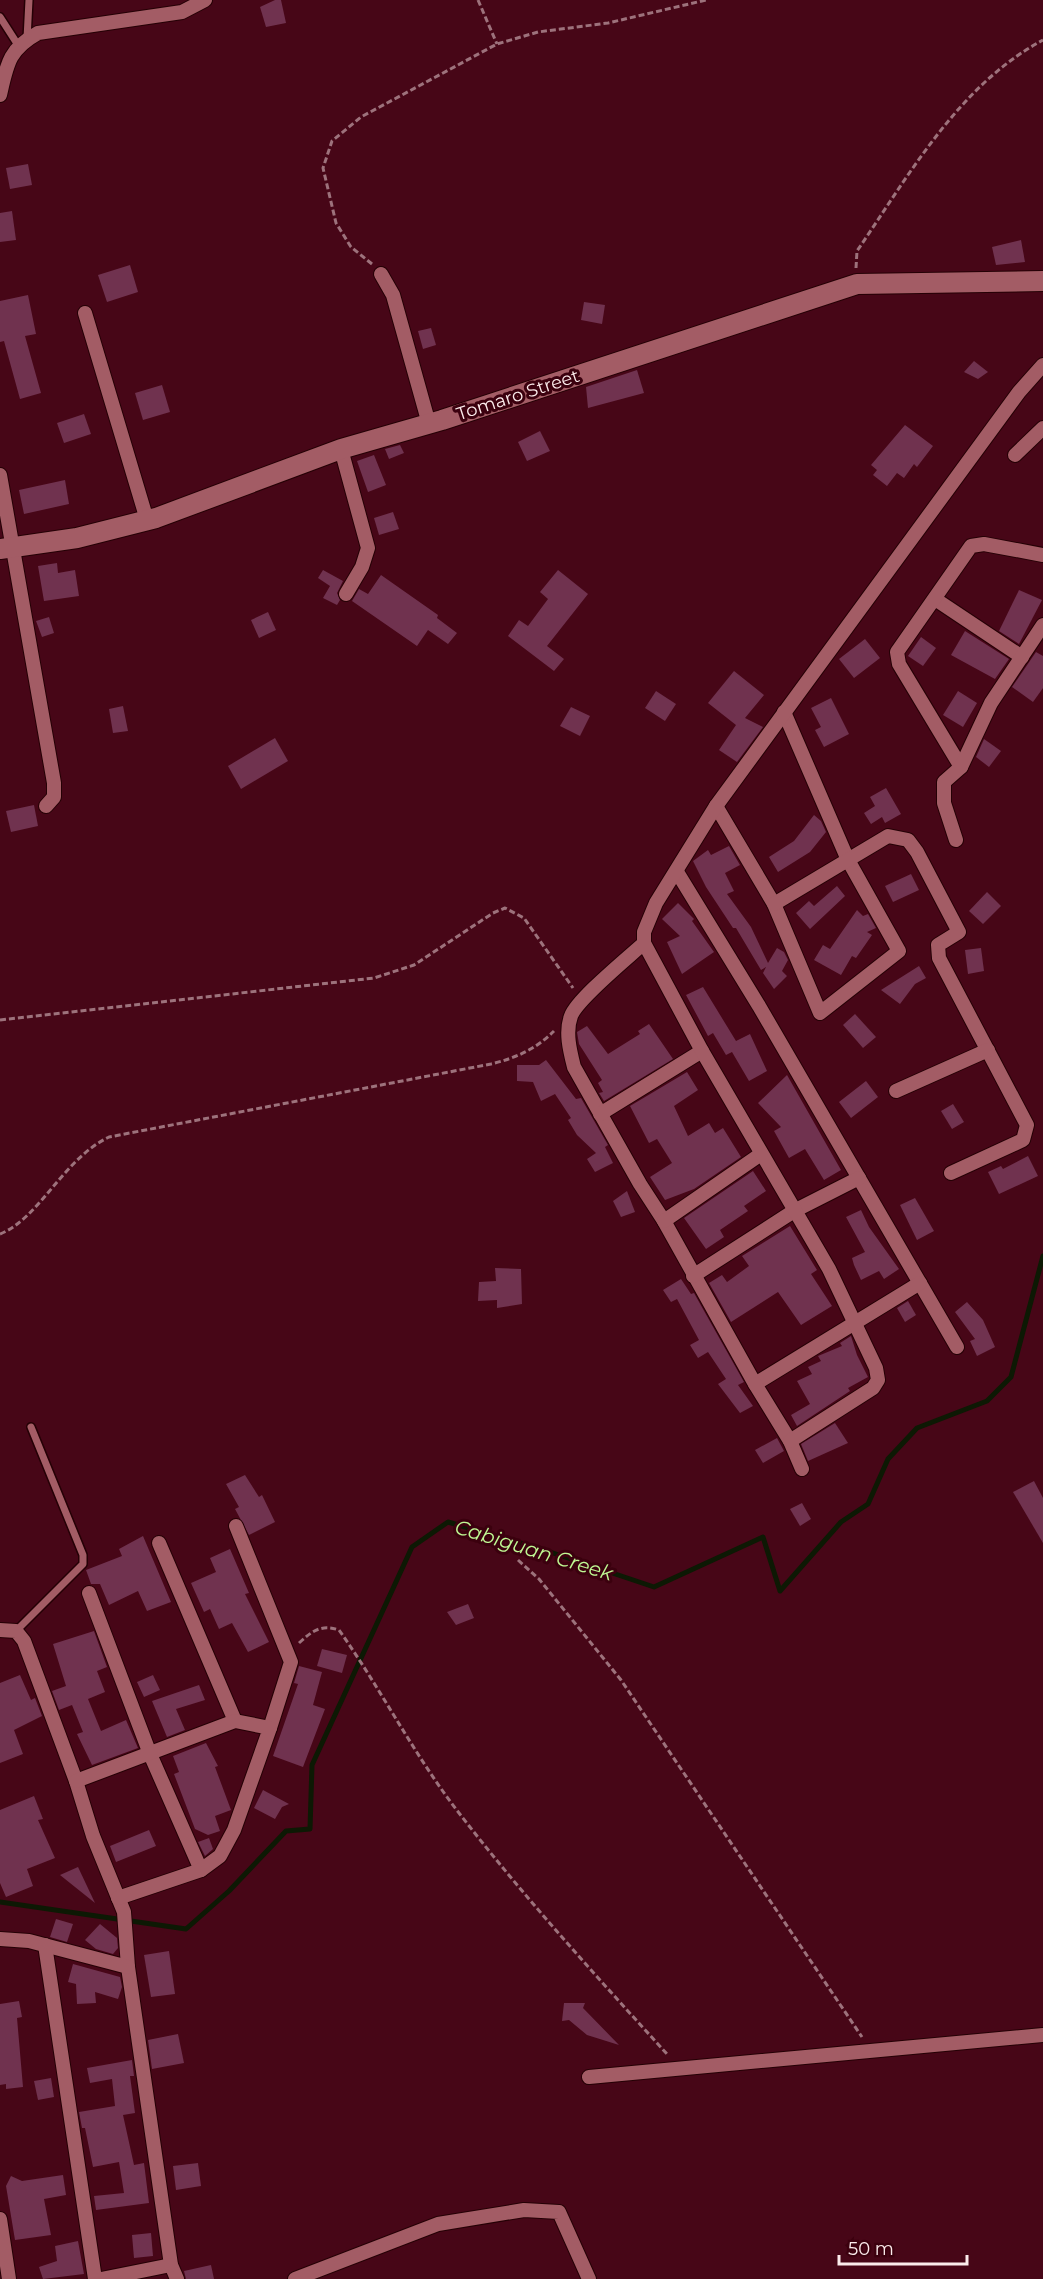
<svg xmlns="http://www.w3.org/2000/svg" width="1043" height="2279" font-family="Montserrat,sans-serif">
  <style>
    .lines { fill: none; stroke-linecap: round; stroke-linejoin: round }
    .stream { stroke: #0d1904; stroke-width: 5 }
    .building { fill: #70324f }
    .lane-casing { stroke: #250005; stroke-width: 10 }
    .street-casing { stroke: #250005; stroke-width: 16 }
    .secondary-casing { stroke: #250005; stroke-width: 22 }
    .path { stroke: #9d727c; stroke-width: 3; stroke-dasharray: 6 3; stroke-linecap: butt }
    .lane { stroke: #a35c65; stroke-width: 7 }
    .street { stroke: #a35c65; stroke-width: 14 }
    .secondary { stroke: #a35c65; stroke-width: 20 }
    .labels { text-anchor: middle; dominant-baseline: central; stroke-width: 6; stroke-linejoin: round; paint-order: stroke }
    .street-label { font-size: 18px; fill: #fcebec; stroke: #3b000e }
    .water-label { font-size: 20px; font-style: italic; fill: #c0f994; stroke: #3b000e }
  </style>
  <rect width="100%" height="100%" fill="#470617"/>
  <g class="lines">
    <!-- stream -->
    <path class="stream" d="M0 1902 186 1929 229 1891 286 1831 310 1829 312 1765 412 1547 448 1522 541 1549 654 1587 763 1537 780 1591 841 1522 868 1504 888 1459 917 1428 987 1401 1011 1377 1043 1256"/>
  </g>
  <!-- building -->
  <g class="building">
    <path d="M275 0H281L286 23 266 27 260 7Z"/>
    <path d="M28 164 32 185 10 189 6 168Z"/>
    <path d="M12 211 16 240 0 242V213Z"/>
    <path d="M1021 240 1025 262 996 265 992 247Z"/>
    <path d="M130 265 138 292 107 302 98 275Z"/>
    <path d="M28 295 36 334 25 336 41 393 20 399 4 341 0 342V301Z"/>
    <path d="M584 302 605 305 602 324 581 320Z"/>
    <path d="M431 328 436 345 423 349 418 331Z"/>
    <path d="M974 361 988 372 978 379 964 372Z"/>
    <path d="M637 370 644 393 588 408 586 387Z"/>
    <path d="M162 385 170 412 143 420 135 393Z"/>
    <path d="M84 414 91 434 64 443 57 423Z"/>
    <path d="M905 425 933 446 917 467 914 464 904 478 897 473 887 486 873 475 877 470 871 465Z"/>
    <path d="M540 431 550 451 527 461 518 442Z"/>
    <path d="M400 445 404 453 389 459 385 449Z"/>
    <path d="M374 455 386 485 368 492 357 461Z"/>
    <path d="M65 480 69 504 24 514 19 490Z"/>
    <path d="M393 512 399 529 379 535 374 518Z"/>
    <path d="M57 563 58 573 75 570 79 596 44 601 38 566Z"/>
    <path d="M323 570 343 581 337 593 340 600 337 605 323 598 330 586 318 578Z"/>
    <path d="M558 570 588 594 547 646 564 659 554 671 508 636 519 620 528 626 548 599 540 592Z"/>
    <path d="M381 575 438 615 437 618 457 633 448 644 428 630 417 646 352 601 359 589 368 594Z"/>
    <path d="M1019 590 1042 600 1019 644 999 631Z"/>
    <path d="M268 612 276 630 259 638 251 620Z"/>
    <path d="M49 617 54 633 42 637 36 621Z"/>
    <path d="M965 631 1009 659 995 679 951 655Z"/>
    <path d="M921 637 936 648 923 666 908 656Z"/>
    <path d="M865 639 880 658 854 678 839 659Z"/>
    <path d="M1036 652 1043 656V688L1033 702 1012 687Z"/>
    <path d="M734 671 764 695 745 718 763 727 737 762 719 750 736 725 708 703Z"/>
    <path d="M656 691 676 704 665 721 645 708Z"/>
    <path d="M958 691 977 703 963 727 943 715Z"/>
    <path d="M831 698 849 734 824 747 815 730 821 727 811 708Z"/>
    <path d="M123 706 128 731 113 733 109 709Z"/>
    <path d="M571 707 590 716 580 736 560 726Z"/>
    <path d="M275 738 288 761 241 789 228 766Z"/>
    <path d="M984 739 1001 751 989 767 976 757Z"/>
    <path d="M886 788 901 814 885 823 882 817 871 824 864 813 875 806 870 797Z"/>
    <path d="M34 805 38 826 11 832 6 811Z"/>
    <path d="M814 815 821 821 826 832 810 852 778 872 769 857 794 841Z"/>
    <path d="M729 846 740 865 725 873 734 891 727 894 751 927 768 963 777 948 784 952 788 960 782 971 787 976 774 989 763 973 766 967 761 970 736 928H733L706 887 693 861 708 850 711 855Z"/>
    <path d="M911 874 919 890 893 902 885 886Z"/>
    <path d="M837 886 845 896 810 929 796 913 809 901 814 906Z"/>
    <path d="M987 892 1001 906 983 924 969 911Z"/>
    <path d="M678 903 694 919 692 921 714 952 682 974 667 942 680 936 662 919Z"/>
    <path d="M857 910 863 916 868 914 876 928 867 932 872 935 856 958 852 956 841 975 814 960 823 945 830 949Z"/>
    <path d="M981 948 984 971 968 974 965 950Z"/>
    <path d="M919 966 926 978 915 984 900 1004 881 990Z"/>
    <path d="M703 987 736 1041 750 1034 767 1071 749 1081 732 1052 726 1055 713 1033 708 1036 686 995Z"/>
    <path d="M855 1014 876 1037 863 1048 843 1025Z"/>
    <path d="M649 1024 673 1059 604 1101 599 1093 603 1092 598 1083 602 1080 579 1044 577 1032 587 1026 608 1054 640 1034 638 1031Z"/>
    <path d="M546 1060 576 1099 581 1098 608 1145 605 1147 613 1163 595 1172 587 1159 602 1149 596 1153 577 1135 568 1120 571 1118 555 1094 541 1101 533 1082 517 1081V1065H539Z"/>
    <path d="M687 1072 698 1090 674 1106 688 1136 709 1123 715 1133 723 1128 741 1157 694 1189 665 1200 650 1177 672 1163 657 1139 649 1143 630 1106Z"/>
    <path d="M787 1075 841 1170 824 1180 805 1149 789 1158 774 1131 781 1127 758 1103Z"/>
    <path d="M866 1081 878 1097 851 1118 839 1102Z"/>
    <path d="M953 1104 964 1122 952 1129 941 1111Z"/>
    <path d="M1028 1156 1038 1176 999 1194 988 1172 1001 1166 1003 1169Z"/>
    <path d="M753 1171 766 1191 744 1206 748 1211 720 1230 724 1237 706 1249 684 1218Z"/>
    <path d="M627 1191 635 1212 621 1217 613 1201Z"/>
    <path d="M915 1198 934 1231 917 1240 900 1205Z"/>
    <path d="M861 1210 869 1227 899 1269 884 1279 879 1271 861 1280 854 1265 852 1258 865 1252 846 1217Z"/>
    <path d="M790 1226 817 1270 811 1274 832 1306 801 1325 778 1292 731 1322 709 1283 722 1275 727 1282 749 1266 742 1256Z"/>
    <path d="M495 1268 521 1269 522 1304 497 1308V1300L478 1301 479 1282 496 1281Z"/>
    <path d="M681 1279 691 1294 694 1293 744 1382 738 1385 753 1406 740 1413 718 1384 726 1379 708 1352 698 1358 690 1345 699 1340 677 1299 671 1302 663 1290Z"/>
    <path d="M908 1301 916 1315 905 1322 897 1308Z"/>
    <path d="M967 1302 983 1320 995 1347 977 1356 970 1341 975 1339 955 1312Z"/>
    <path d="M851 1336 857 1355 868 1377 848 1388 850 1391 797 1426 791 1415 810 1404 797 1381 812 1374 808 1367 821 1361 818 1356 842 1346 840 1343Z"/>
    <path d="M835 1423 848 1443 808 1461 801 1444Z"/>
    <path d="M777 1438 784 1451 763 1463 755 1450Z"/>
    <path d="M245 1475 259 1497 262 1495 275 1522 249 1535 235 1509 239 1507 226 1484Z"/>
    <path d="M1034 1481 1043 1498V1543L1013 1492Z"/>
    <path d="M802 1503 811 1519 800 1526 790 1509Z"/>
    <path d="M143 1536 171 1602 147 1611 138 1591 109 1605 100 1584H91L86 1570 122 1556 119 1549Z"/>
    <path d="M230 1549 249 1593 245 1594 269 1642 248 1652 232 1623 219 1629 210 1609 204 1612 191 1583 216 1572 210 1558Z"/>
    <path d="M468 1604 474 1618 456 1625 447 1612Z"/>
    <path d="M94 1631 107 1667 97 1671 105 1692 88 1699 101 1731 126 1720 138 1748 92 1765 77 1734 83 1732 72 1705 59 1710 52 1691 66 1686 53 1644Z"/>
    <path d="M322 1649 347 1655 342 1673 317 1666Z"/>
    <path d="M299 1666 322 1672 313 1705 325 1709 303 1767 273 1756 298 1684 294 1683Z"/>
    <path d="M20 1675 31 1700 35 1698 42 1716 14 1730 23 1754 0 1763V1683Z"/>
    <path d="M153 1675 160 1690 144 1697 137 1682Z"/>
    <path d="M199 1685 205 1700 176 1709 185 1730 167 1737 152 1701Z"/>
    <path d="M206 1743 218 1766 215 1767 231 1810 215 1816 220 1831 208 1835 195 1829 174 1774 179 1772 173 1756Z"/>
    <path d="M263 1790 289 1804 282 1807 275 1819 254 1808Z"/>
    <path d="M34 1796 43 1819 38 1820 55 1858 27 1869 33 1886 6 1897 0 1883V1810Z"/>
    <path d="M149 1830 156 1846 116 1862 110 1846Z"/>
    <path d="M209 1838 213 1849 205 1856 198 1842Z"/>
    <path d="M78 1867 95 1903 60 1875Z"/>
    <path d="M56 1919 73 1924 67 1942 50 1937Z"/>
    <path d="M100 1924 117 1938 118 1948 113 1954 96 1949 85 1940Z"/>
    <path d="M169 1951 175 1994 151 1997 144 1955Z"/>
    <path d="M73 1964 120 1977 122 1987 118 1999 95 1992 96 2003 77 2004 76 1984 68 1982Z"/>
    <path d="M19 2001 22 2017 17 2018 23 2087 6 2089V2084L0 2085V2004Z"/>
    <path d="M564 2003H585L583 2008 619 2045 587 2035 569 2020 562 2021Z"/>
    <path d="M178 2034 184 2063 152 2069 148 2040Z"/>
    <path d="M132 2060 134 2076H130L135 2113 123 2115 134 2165 144 2163 149 2203 96 2210 94 2196 124 2193 119 2162 93 2167 85 2128H82L79 2112 115 2106 112 2079 90 2083 87 2068Z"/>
    <path d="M51 2078 54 2097 38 2100 34 2081Z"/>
    <path d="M198 2163 201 2186 176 2190 173 2166Z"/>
    <path d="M63 2175 66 2195 44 2199 51 2235 15 2240 6 2186 11 2176 22 2181Z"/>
    <path d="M151 2233 153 2256 134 2258 132 2235Z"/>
    <path d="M78 2241 84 2274 43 2279 39 2267 57 2261 55 2246Z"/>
    <path d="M211 2265 214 2279H186L184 2271Z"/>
  </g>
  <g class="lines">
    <defs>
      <g id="lane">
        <path d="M0 17 18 45"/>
        <path d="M27 39 29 0"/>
        <path d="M16 1631 83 1564V1555L31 1427"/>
      </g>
      <g id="street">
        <path d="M0 95C7 64 9 49 38 33L182 12 205 0"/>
        <path d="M381 274 393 295 429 424"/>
        <path d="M85 313 147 520"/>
        <path d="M341 449 368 548 362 567 346 594"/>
        <path d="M1015 455 1043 428"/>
        <path d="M0 475 54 783V797L46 806"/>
        <path d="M935 599 1022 657"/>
        <path d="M961 767 899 664 897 652 971 546 984 544 1043 555"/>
        <path d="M716 806 774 904 820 1013 899 951 848 860 784 712"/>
        <path d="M956 840 944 803V782L961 767 991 703 1043 625"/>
        <path d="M677 872 759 1006 957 1347"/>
        <path d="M774 904 888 836 908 840 917 852 959 932 938 945 939 958 1027 1125 1023 1140 951 1173"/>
        <path d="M644 943C629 957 577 999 571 1016 565 1032 570 1051 574 1067L640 1184 664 1221 755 1384 920 1283"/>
        <path d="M896 1091 988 1050"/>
        <path d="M600 1114 702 1051"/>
        <path d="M664 1221 761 1154"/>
        <path d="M693 1276 794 1211 859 1178"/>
        <path d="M755 1384 790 1441 802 1469"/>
        <path d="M790 1441 873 1388 878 1380 876 1368 829 1269 702 1051 644 943V932L656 903 716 806 1019 392 1043 365"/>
        <path d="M236 1526 291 1662 270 1728"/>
        <path d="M159 1543 235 1721"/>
        <path d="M89 1593 150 1754 201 1870"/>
        <path d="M0 1630 16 1631 24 1641 76 1781 93 1836 124 1912 128 1967 171 2265 177 2279"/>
        <path d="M76 1781 235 1721 270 1728 234 1830 220 1856 201 1870 118 1898"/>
        <path d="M0 1939 29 1941 128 1967"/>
        <path d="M45 1945 95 2279"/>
        <path d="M589 2077 1043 2035"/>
        <path d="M0 2219 9 2279"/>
        <path d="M101 2279 171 2265"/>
        <path d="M295 2279 438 2224 524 2210 559 2212 589 2279"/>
      </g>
      <path id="secondary" d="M0 549 77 538 156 518 341 449 442 420 857 284 1043 281"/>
    </defs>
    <!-- lane casing -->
    <use href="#lane" class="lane-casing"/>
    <!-- street casing -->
    <use href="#street" class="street-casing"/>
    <!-- secondary casing -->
    <use href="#secondary" class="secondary-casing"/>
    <!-- path -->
    <g class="path">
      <path d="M478 0 497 44"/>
      <path d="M372 264 351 247 336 223 323 168 332 141 361 117 497 44 538 32 608 23 706 0"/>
      <path d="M856 268 857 251C909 175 959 85 1043 40"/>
      <path d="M0 1020 374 978 414 965 493 913 505 908 524 918 573 988"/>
      <path d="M0 1234C40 1218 63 1159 109 1137L491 1064C516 1058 536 1049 554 1031"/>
      <path d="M518 1560 539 1579 621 1680 862 2037"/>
      <path d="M299 1643C312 1631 321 1624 339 1630 381 1689 414 1755 459 1813 524 1897 596 1976 667 2054"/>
    </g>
    <!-- lane -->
    <use href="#lane" class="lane"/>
    <!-- street -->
    <use href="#street" class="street"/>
    <!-- secondary -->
    <use href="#secondary" class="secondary"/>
  </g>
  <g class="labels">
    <!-- street labels -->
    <g class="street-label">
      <text transform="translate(518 395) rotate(-18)">Tomaro Street</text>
    </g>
    <!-- water labels -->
    <g class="water-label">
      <text transform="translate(534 1550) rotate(17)">Cabiguan Creek</text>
    </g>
  </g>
  <!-- scale -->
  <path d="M839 2255v9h128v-9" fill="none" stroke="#fcebec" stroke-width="3"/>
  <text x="848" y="2255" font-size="18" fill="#fcebec" stroke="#3b000e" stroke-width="4.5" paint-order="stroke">50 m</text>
</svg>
